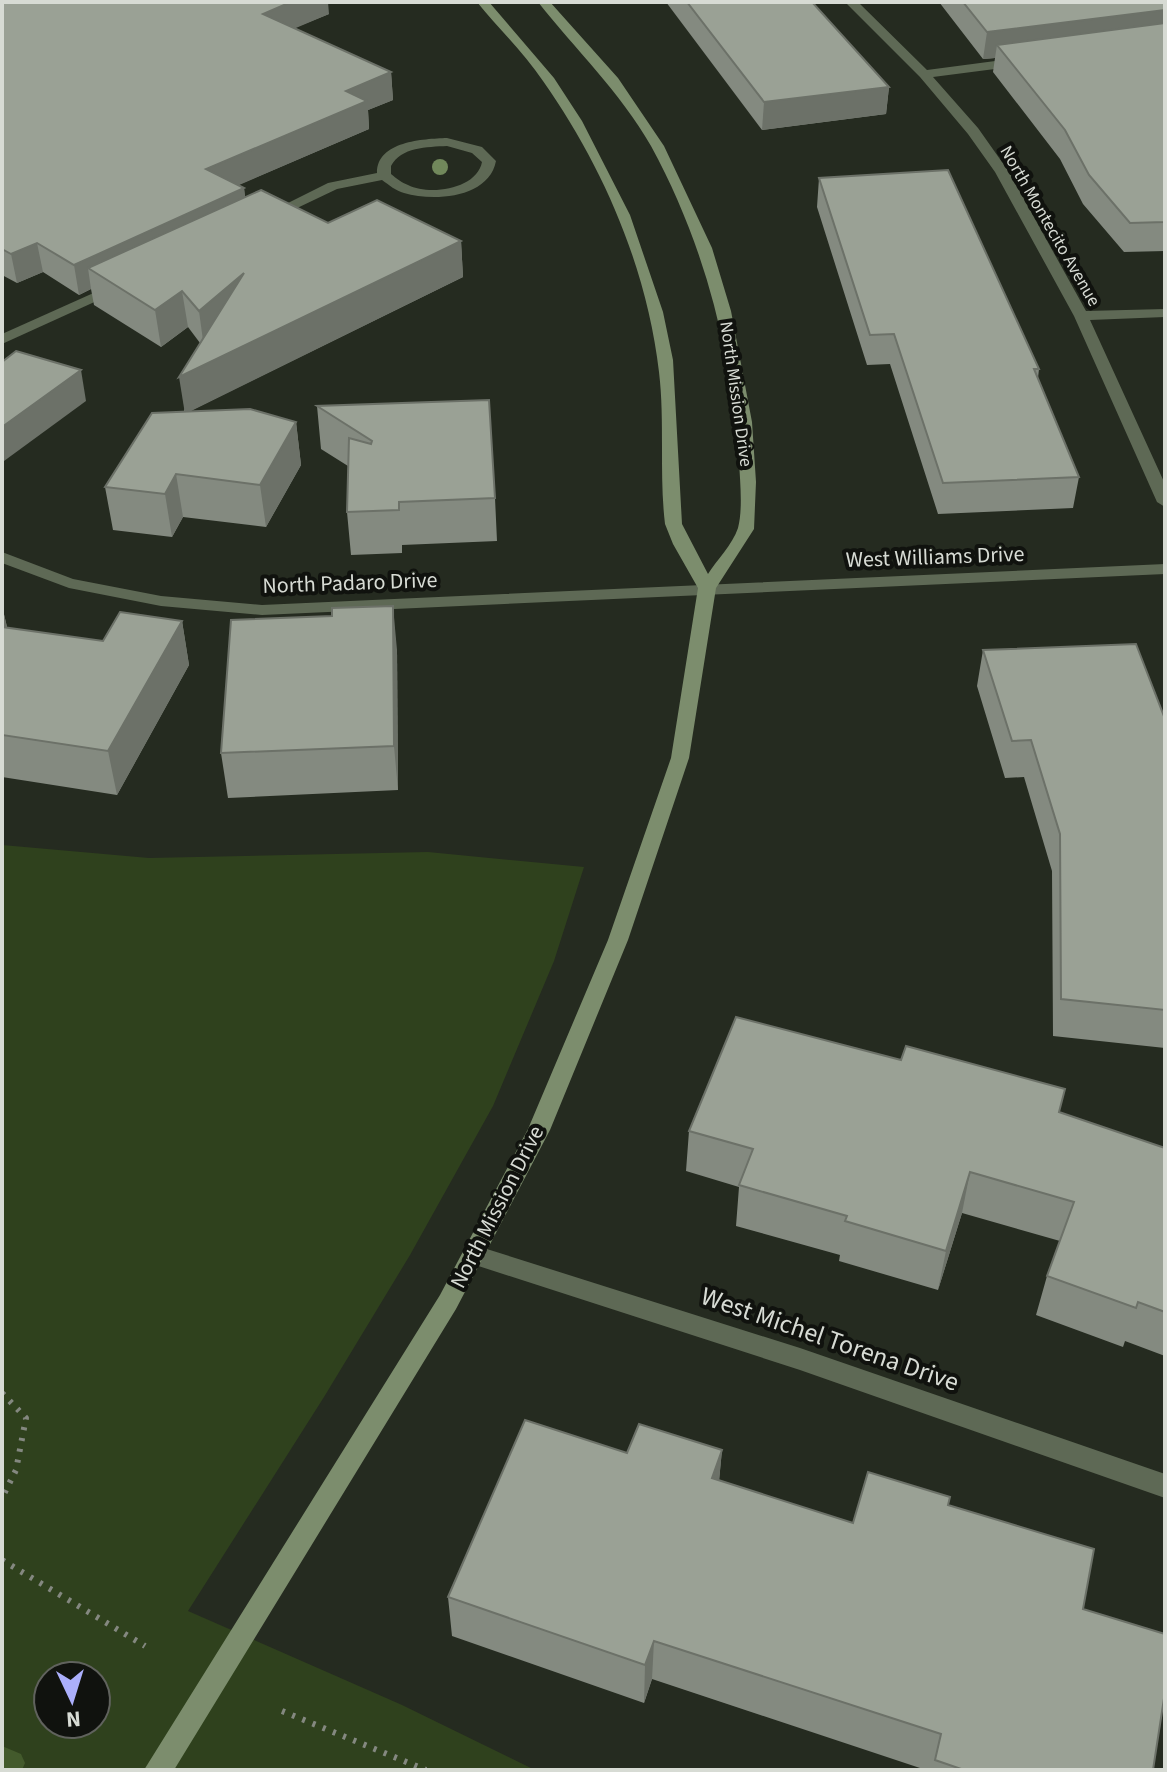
<svg xmlns="http://www.w3.org/2000/svg" width="1167" height="1772" font-family="'Source Sans 3',sans-serif">
  <style>
    .green { fill: #2f411d; fill-rule: evenodd }
    .lines { fill: none; stroke-linecap: round; stroke-linejoin: round }
    .stream { fill: #435a2c; fill-rule: evenodd }
    .path { stroke: #848880; stroke-width: 6; stroke-dasharray: 3 8; stroke-linecap: butt }
    .street { fill: #5e6955; fill-rule: evenodd }
    .secondary { fill: #7c8d6d; fill-rule: evenodd }
    .tree { fill: #71885b }
    .wall { fill: #848a80 }
    .shaded-wall { fill: #6c7168 }
    .building { fill: #9aa195; stroke: #6c7168; stroke-width: 2 }
    .labels { text-anchor: middle; dominant-baseline: central; stroke-width: 8; stroke-linejoin: round; paint-order: stroke }
    .far-street-label { font-size: 18px; fill: #d7dbd4; stroke: #10120e }
    .street-label { font-size: 22px; fill: #d7dbd4; stroke: #10120e }
    .near-street-label { font-size: 26px; fill: #d7dbd4; stroke: #10120e }
  </style>
  <rect width="100%" height="100%" fill="#252b20"/>
  <!-- green -->
  <path class="green" d="M2 845 149 858 428 852 584 867 554 961 493 1106 410 1255 324 1397 188 1611 402 1705 535 1770H2ZM48 1676H96V1724H48Z"/>
  <g class="lines">
    <!-- stream -->
    <path class="stream" d="M2 1746 21 1754 25 1763 22 1770H2Z"/>
    <!-- path -->
    <g class="path">
      <path d="M2 1393 26 1418 16 1470 2 1498"/>
      <path d="M2 1560 145 1646"/>
      <path d="M282 1711 426 1770"/>
    </g>
    <!-- street -->
    <g class="street">
      <path d="M845 2H858L927 70 1018 58 1024 62 1018 66 933 77 978 128 1009 172 1086 311 1165 309V317L1090 320 1165 484V507L1157 502 1074 316 995 172 968 134 920 77Z"/>
      <path d="M447 138 482 147 496 161C489 198 434 202 404 193 396 191 389 185 382 180L337 189 272 220 260 217 328 183 377 173C377 141 423 139 447 138ZM447 146 472 153 482 162C477 189 430 196 408 185 402 183 396 178 391 174V166C401 147 427 147 447 146Z"/>
      <path d="M118 282 123 283V289L2 344V334Z"/>
      <path d="M2 552 73 579 161 596 262 605 1165 564V574L262 615 161 606 69 588 2 563Z"/>
      <path d="M474 1245 800 1348 1165 1474V1498L800 1370 466 1262 462 1255 466 1248Z"/>
    </g>
    <!-- secondary -->
    <path class="secondary" d="M477 2H489L554 78 582 121 630 215 663 312 673 360 682 524 708 574C716 561 733 544 738 528 743 509 740 481 739 461 732 351 704 243 651 146 620 92 576 50 538 2H550L618 78 664 146 712 248 731 311 752 422 756 482 754 529 716 588 689 758 628 940 550 1130 456 1309 174 1770H144L440 1295 528 1129 608 940 671 758 698 588 673 544 665 524C659 474 665 422 659 372 647 268 603 166 543 81 524 53 499 29 477 2Z"/>
  </g>
  <!-- trees -->
  <circle class="tree" cx="440" cy="167" r="8"/>
  <!-- wall -->
  <g class="wall">
    <path d="M2 2 329 14 294 28 391 72 393 100 368 110 369 129 238 185 244 188 245 197 328 223 461 241 463 277 190 411 296 422 301 465 266 527 183 517 172 537 113 530 105 487 184 411 200 343 188 327 161 347 94 305 91 289 79 295 43 272 17 283 2 275Z"/>
    <path d="M666 2H812L889 87 886 114 762 130Z"/>
    <path d="M939 2H1165V251L1124 252 1083 204 1060 159 993 72 995 58 983 59Z"/>
    <path d="M819 178 1039 369 1038 378 1079 477 1073 508 938 514 890 364 867 365 817 207Z"/>
    <path d="M317 406 495 498 497 541 402 545V553L351 555 347 512 348 466 321 449Z"/>
    <path d="M2 606 7 627 6 628 103 641 182 621 189 665 117 795 2 777Z"/>
    <path d="M397 650 398 790 228 798 221 753Z"/>
    <path d="M983 650 1165 719V1048L1053 1036 1052 871 1024 777 1005 778 977 686Z"/>
    <path d="M1060 1113 1165 1148V1356L1125 1341 1123 1347 1036 1315 1047 1276 1060 1241 962 1213 938 1290 839 1261 840 1255 736 1226 739 1187 686 1171 689 1131Z"/>
    <path d="M722 1450 719 1481 853 1523 948 1505 1083 1609 1153 1770H926L652 1679 644 1703 452 1636 448 1597 627 1453Z"/>
  </g>
  <!-- shaded-wall -->
  <g class="shaded-wall">
    <path d="M291 2H328L329 14 265 41 263 14Z"/>
    <path d="M1165 10V36L997 45 995 58 983 59 987 32Z"/>
    <path d="M391 72 393 100 368 110 369 129 209 198 206 169 346 91Z"/>
    <path d="M889 87 886 114 762 130 764 102Z"/>
    <path d="M244 188 247 217 88 268 91 289 79 295 74 265Z"/>
    <path d="M461 241 463 277 185 414 179 377Z"/>
    <path d="M37 243 43 272 17 283 11 254Z"/>
    <path d="M244 273 204 348 199 311Z"/>
    <path d="M182 291 188 327 161 347 155 310Z"/>
    <path d="M81 370 86 401 4 461 2 454V427Z"/>
    <path d="M296 422 301 465 266 527 260 485Z"/>
    <path d="M176 474 183 517 172 537 165 494Z"/>
    <path d="M2 606 7 627 2 631Z"/>
    <path d="M393 606 397 650 398 790 394 746Z"/>
    <path d="M182 621 189 665 117 795 108 751Z"/>
    <path d="M970 1172 962 1213 938 1290 946 1251Z"/>
    <path d="M722 1450 718 1491 712 1478Z"/>
    <path d="M654 1641 652 1679 644 1703 645 1665Z"/>
  </g>
  <!-- building -->
  <g class="building">
    <path d="M2 2H291L263 14 391 72 346 91 367 101 206 169 244 188 74 265 37 243 11 254 2 249Z"/>
    <path d="M687 2H812L889 87 764 102Z"/>
    <path d="M963 2H1165V10L987 32Z"/>
    <path d="M1165 23V222L1130 223 1089 175 1065 130 997 45Z"/>
    <path d="M948 170 1039 369H1034L1079 477 943 483 894 334 870 335 819 178Z"/>
    <path d="M261 190 328 223 377 200 461 241 179 377 244 273 199 311 182 291 155 310 88 268Z"/>
    <path d="M16 351 81 370 2 427V362Z"/>
    <path d="M489 400 495 498 399 502V510L347 512 349 438 371 444 372 441 317 406Z"/>
    <path d="M250 409 296 422 260 485 176 474 165 494 105 487 152 413Z"/>
    <path d="M393 606 394 746 221 753 231 620 332 616V608Z"/>
    <path d="M120 612 182 621 108 751 2 735V627L103 641Z"/>
    <path d="M1136 644 1165 719V1010L1061 999 1060 834 1031 740 1012 741 983 650Z"/>
    <path d="M736 1017 901 1060 906 1046 1065 1089 1059 1112 1165 1148V1312L1138 1302 1136 1308 1047 1276 1074 1202 970 1172 946 1251 845 1221 847 1216 739 1185 753 1149 689 1131Z"/>
    <path d="M525 1420 627 1453 639 1424 722 1450 712 1478 853 1523 868 1472 950 1497 948 1505 1094 1549 1083 1609 1165 1634V1692L1153 1770H964L935 1760 941 1734 654 1641 645 1665 448 1597Z"/>
  </g>
  <g class="labels">
    <!-- far-street labels -->
    <g class="far-street-label">
      <text transform="translate(1050 226) rotate(60)">North Montecito Avenue</text>
      <text transform="translate(736 394) rotate(82)">North Mission Drive</text>
    </g>
    <!-- street labels -->
    <g class="street-label">
      <text transform="translate(935 557) rotate(-2)">West Williams Drive</text>
      <text transform="translate(350 583) rotate(-2)">North Padaro Drive</text>
      <text transform="translate(497 1207) rotate(-63)">North Mission Drive</text>
    </g>
    <!-- near-street labels -->
    <g class="near-street-label">
      <text transform="translate(830 1339) rotate(19)">West Michel Torena Drive</text>
    </g>
  </g>
  <!-- border -->
  <rect width="1167" height="1772" fill="none" stroke="#d7dbd4" stroke-width="8"/>
  <!-- north arrow -->
  <g transform="translate(72 1700) rotate(176)"><circle r="38" fill="#10120e" stroke="#60625d" stroke-width="2"/>
  <path d="M0-6L14 30L0 20L-14 30Z" fill="#abaffb"/>
  <text y="-12" font-size="22" font-weight="bold" text-anchor="middle" fill="#d7dbd4">N</text>
  </g>
</svg>
